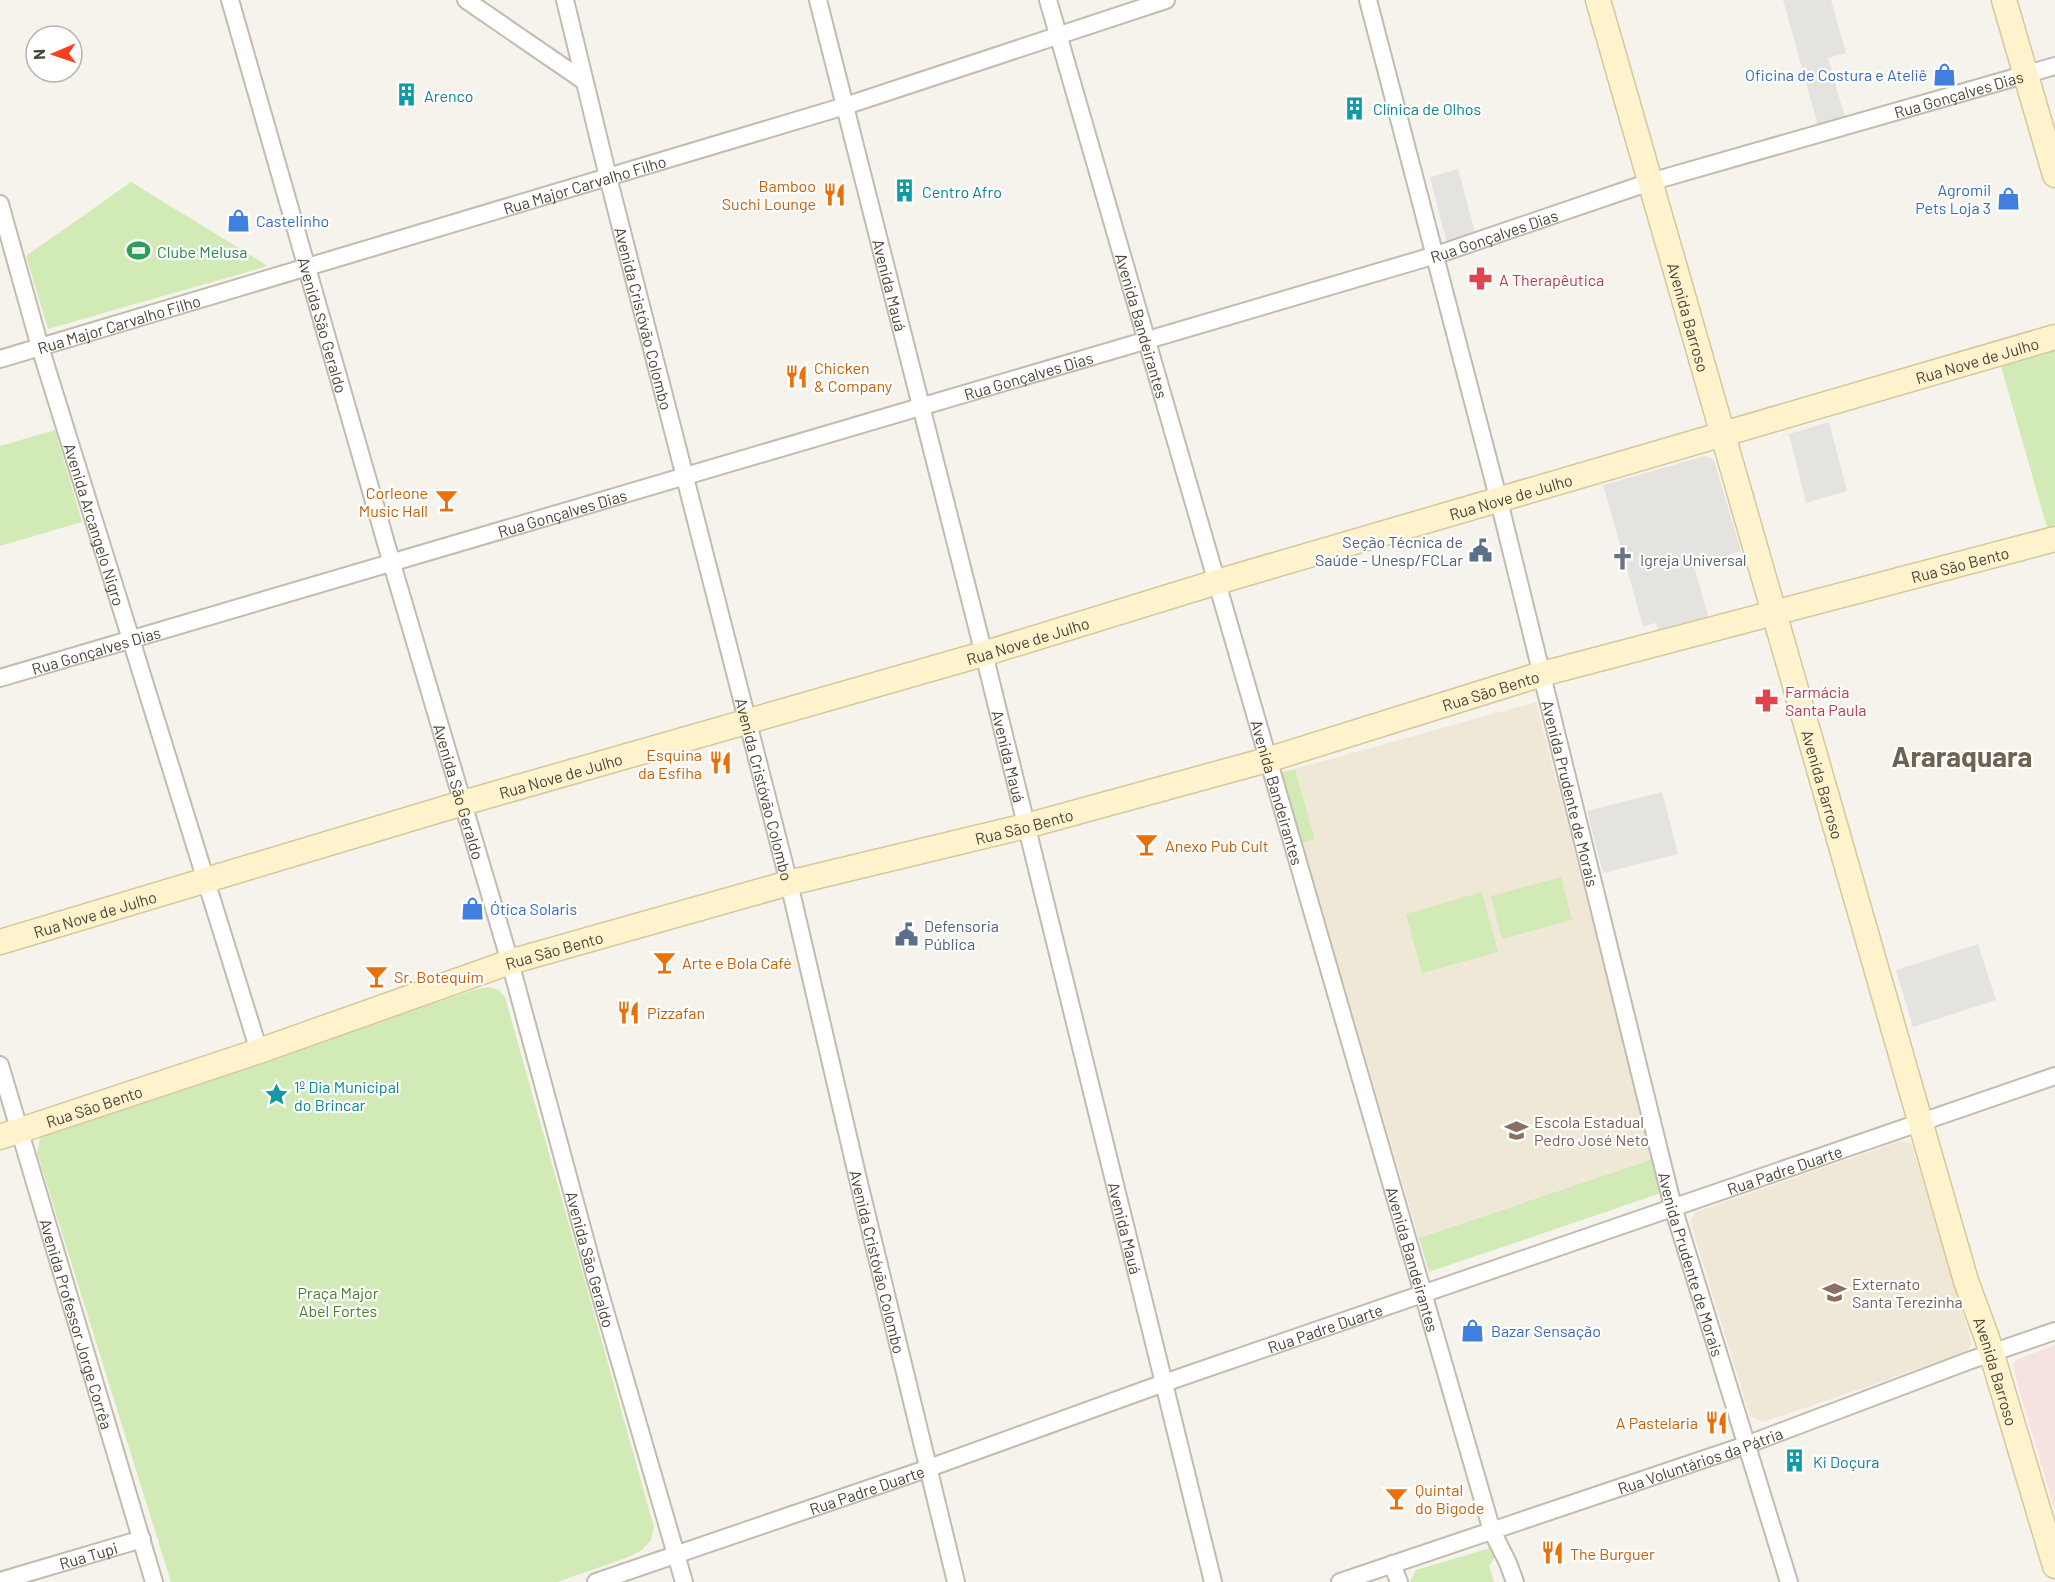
<svg xmlns="http://www.w3.org/2000/svg" width="2055" height="1582" font-family="Barlow,sans-serif">
  <style>
    .education { fill: #efe8d6 }
    .medical { fill: #f6e3e0 }
    .green { fill: #d2eab5 }
    .parking { fill: #e5e3e0 }
    .lines { fill: none; stroke-linecap: round; stroke-linejoin: round }
    .street-casing { stroke: #c2bbae; stroke-width: 20 }
    .secondary-casing { stroke: #d6c79b; stroke-width: 27 }
    .street { stroke: #fff; stroke-width: 16 }
    .secondary { stroke: #fff3cd; stroke-width: 24 }
    .labels { text-anchor: middle; dominant-baseline: central; stroke-width: 4.5; stroke-linejoin: round; paint-order: stroke }
    .shop-label { font-size: 16px; fill: #366cbe; stroke: #fff; text-anchor: start }
    .street-label { font-size: 16px; fill: #4b4439; stroke: #fff }
    .culture-label { font-size: 16px; fill: #0d838f; stroke: #fff; text-anchor: start }
    .food-label { font-size: 16px; fill: #c56008; stroke: #fff; text-anchor: start }
    .leisure-label { font-size: 16px; fill: #27864d; stroke: #fff; text-anchor: start }
    .health-label { font-size: 16px; fill: #be3a42; stroke: #fff; text-anchor: start }
    .service-label { font-size: 16px; fill: #4e5e75; stroke: #fff; text-anchor: end }
    .worship-label { font-size: 16px; fill: #5b616d; stroke: #fff; text-anchor: start }
    .education-label { font-size: 16px; fill: #785e54; stroke: #fff; text-anchor: start }
    .park-label { font-size: 16px; fill: #4a7f2a; stroke: #fff }
    .town-label { font-size: 28px; font-weight: bold; fill: #6e6250; stroke: #fff }
  </style>
  <rect width="100%" height="100%" fill="#f6f3ec"/>
  <!-- education -->
  <g class="education">
    <path d="M1536 702 1653 1159 1419 1238 1302 843 1315 838 1295 769Z"/>
    <path d="M1901 1141 1911 1142 1972 1344 1965 1353 1763 1422 1750 1416 1690 1221 1696 1212Z"/>
  </g>
  <!-- medical -->
  <path class="medical" d="M2055 1345V1511L2015 1375 2013 1364 2018 1359Z"/>
  <!-- green -->
  <g class="green">
    <path d="M131 182 268 266 48 329 26 256Z"/>
    <path d="M2055 350V529L2048 531 2001 366Z"/>
    <path d="M55 430 82 522 0 546V446Z"/>
    <path d="M1295 769 1315 839 1302 843 1282 772Z"/>
    <path d="M1561 877 1572 920 1502 939 1491 896Z"/>
    <path d="M1482 892 1498 952 1422 973 1406 914Z"/>
    <path d="M489 987 499 990 505 997 654 1527 651 1540 642 1550 626 1558 557 1582H171L37 1153 40 1138 60 1128 474 990Z"/>
    <path d="M1653 1159 1661 1193 1429 1272 1419 1238Z"/>
    <path d="M1490 1548 1496 1556 1489 1566 1494 1582H1410L1416 1570Z"/>
  </g>
  <!-- parking -->
  <g class="parking">
    <path d="M1783 0H1831L1846 53 1828 58 1845 118 1818 126Z"/>
    <path d="M1458 169 1476 236 1447 244 1430 177Z"/>
    <path d="M1829 422 1847 491 1806 503 1789 434Z"/>
    <path d="M1705 456 1714 460 1741 551 1694 566 1709 619 1659 633 1656 623 1643 626 1603 485Z"/>
    <path d="M1662 792 1678 854 1603 873 1587 811Z"/>
    <path d="M1978 944 1996 1000 1913 1027 1896 970Z"/>
  </g>
  <g class="lines">
    <defs>
      <g id="street">
        <path id="s1" d="M230 0 392 564 510 962 595 1276 684 1582"/>
        <path d="M466 0 584 81"/>
        <path id="s2" d="M565 0 608 177 789 883 858 1179 956 1582"/>
        <path id="s3" d="M818 0 987 666 1213 1582"/>
        <path id="s4" d="M1048 0 1492 1531 1508 1563 1515 1582"/>
        <path id="s5" d="M1368 0 1499 501 1673 1207 1789 1582"/>
        <path id="s6" d="M0 204 40 347 259 1051"/>
        <path id="s7" d="M0 359 845 106 1166 0"/>
        <path id="s8" d="M0 678 1436 255 1650 182 2055 66"/>
        <path id="s9" d="M0 1065 154 1582"/>
        <path d="M1392 1564 1399 1582"/>
        <path id="s10" d="M0 1581 142 1539"/>
        <path id="s11" d="M596 1582 929 1468 1164 1383 2055 1076"/>
        <path id="s12" d="M1340 1582 1746 1445 1971 1360 2055 1331"/>
      </g>
      <g id="secondary">
        <path id="s13" d="M1598 0 1966 1281 1987 1338 2055 1566"/>
        <path d="M2004 0 2055 175"/>
        <path id="s14" d="M0 942 463 803 983 654 1217 582 2055 337"/>
        <path id="s15" d="M0 1137 259 1051 510 962 789 883 1026 826 1267 760 1542 674 2055 539"/>
      </g>
    </defs>
    <!-- street casing -->
    <use href="#street" class="street-casing"/>
    <!-- secondary casing -->
    <use href="#secondary" class="secondary-casing"/>
    <!-- street -->
    <use href="#street" class="street"/>
    <!-- secondary -->
    <use href="#secondary" class="secondary"/>
  </g>
  <!-- icons -->
  <defs>
    <symbol id="shop-bare" viewBox="-9 -9 18 18"><path d="M-5-2.5h2.3a2.7 3.5 0 0 1 5.4 0H5L5.5 6h-11ZM-1.5-2.5h3a1.5 2.3 0 0 0-3 0Z" fill="#3f7fe0" stroke="#fff" stroke-width="2.5" paint-order="stroke"/></symbol>
    <symbol id="building-bare" viewBox="-9 -9 18 18"><path d="M-4-6H4V6H1V3H-1V6H-4ZM-2.5-4.3h1.7v1.8h-1.7ZM.8-4.3h1.7v1.8H.8ZM-2.5-1h1.7V.8h-1.7ZM.8-1h1.7V.8H.8Z" fill="#0f9aa8" stroke="#fff" stroke-width="2.5" paint-order="stroke"/></symbol>
    <symbol id="restaurant-bare" viewBox="-9 -9 18 18"><path d="M-5-6h1v4h1v-4h1v4h1v-4h1v5L-1.5 .5V6h-2V.5L-5-1ZM5-6V6H3V1.5H1.5Q1.5-4 5-6Z" fill="#e8710a" stroke="#fff" stroke-width="2.5" paint-order="stroke"/></symbol>
    <symbol id="stadium-bare" viewBox="-9 -9 18 18"><path d="M0-5a6.5 5 0 1 0 0 10a6.5 5 0 1 0 0-10ZM-3.5-1.8h7v3.6h-7Z" fill="#2e9e5b" stroke="#fff" stroke-width="2.5" paint-order="stroke"/></symbol>
    <symbol id="pharmacy-bare" viewBox="-9 -9 18 18"><path d="M-2-6h4v4h4v4h-4v4h-4v-4h-4v-4h4Z" fill="#e0444e" stroke="#fff" stroke-width="2.5" paint-order="stroke"/></symbol>
    <symbol id="bar-bare" viewBox="-9 -9 18 18"><path d="M-6-5H6L.8 .8V4.5H3.5V6h-7V4.5H-.8V.8Z" fill="#e8710a" stroke="#fff" stroke-width="2.5" paint-order="stroke"/></symbol>
    <symbol id="civic-bare" viewBox="-9 -9 18 18"><path d="M-.6-6.5H3V-4.5H.6V-3L4-1V1h2V6H-6V1h2V-1L-.6-3ZM-1.2 2.5V6h2.4V2.5Z" fill="#5c6f8a" stroke="#fff" stroke-width="2.5" paint-order="stroke"/></symbol>
    <symbol id="church-bare" viewBox="-9 -9 18 18"><path d="M-1.2-6h2.4v3.5h3.3v2.4h-3.3V6h-2.4V-.1h-3.3v-2.4h3.3Z" fill="#6b7280" stroke="#fff" stroke-width="2.5" paint-order="stroke"/></symbol>
    <symbol id="sight-bare" viewBox="-9 -9 18 18"><path d="M0-6L1.8-2.2L6-1.7L2.9 1.2L3.7 5.4L0 3.3L-3.7 5.4L-2.9 1.2L-6-1.7L-1.8-2.2Z" fill="#0f9aa8" stroke="#fff" stroke-width="2.5" paint-order="stroke"/></symbol>
    <symbol id="school-bare" viewBox="-9 -9 18 18"><path d="M0-5L7-2L0 1L-7-2ZM-4 1L0 2.5L4 1V4Q0 6-4 4Z" fill="#8d6e63" stroke="#fff" stroke-width="2.5" paint-order="stroke"/></symbol>
  </defs>
  <g fill-rule="evenodd">
    <use href="#shop-bare" x="1928" y="58" width="33" height="33"/>
    <use href="#building-bare" x="390" y="78" width="33" height="33"/>
    <use href="#building-bare" x="1338" y="92" width="33" height="33"/>
    <use href="#building-bare" x="888" y="174" width="33" height="33"/>
    <use href="#restaurant-bare" x="818" y="178" width="33" height="33"/>
    <use href="#shop-bare" x="1992" y="182" width="33" height="33"/>
    <use href="#shop-bare" x="222" y="204" width="33" height="33"/>
    <use href="#stadium-bare" x="122" y="234" width="33" height="33"/>
    <use href="#pharmacy-bare" x="1464" y="262" width="33" height="33"/>
    <use href="#restaurant-bare" x="780" y="360" width="33" height="33"/>
    <use href="#bar-bare" x="430" y="484" width="33" height="33"/>
    <use href="#civic-bare" x="1464" y="534" width="33" height="33"/>
    <use href="#church-bare" x="1606" y="542" width="33" height="33"/>
    <use href="#pharmacy-bare" x="1750" y="684" width="33" height="33"/>
    <use href="#restaurant-bare" x="704" y="746" width="33" height="33"/>
    <use href="#bar-bare" x="1130" y="828" width="33" height="33"/>
    <use href="#shop-bare" x="456" y="892" width="33" height="33"/>
    <use href="#civic-bare" x="890" y="918" width="33" height="33"/>
    <use href="#bar-bare" x="648" y="946" width="33" height="33"/>
    <use href="#bar-bare" x="360" y="960" width="33" height="33"/>
    <use href="#restaurant-bare" x="612" y="996" width="33" height="33"/>
    <use href="#sight-bare" x="260" y="1078" width="33" height="33"/>
    <use href="#school-bare" x="1500" y="1114" width="33" height="33"/>
    <use href="#school-bare" x="1818" y="1276" width="33" height="33"/>
    <use href="#shop-bare" x="1456" y="1314" width="33" height="33"/>
    <use href="#restaurant-bare" x="1700" y="1406" width="33" height="33"/>
    <use href="#building-bare" x="1778" y="1444" width="33" height="33"/>
    <use href="#bar-bare" x="1380" y="1482" width="33" height="33"/>
    <use href="#restaurant-bare" x="1536" y="1536" width="33" height="33"/>
  </g>
  <g class="labels">
    <!-- shop labels -->
    <g class="shop-label">
      <text x="1927" y="74" text-anchor="end">Oficina de Costura e Ateliê</text>
      <text x="1991" y="189" text-anchor="end">Agromil<tspan x="1991" dy="18">Pets Loja 3</tspan></text>
      <text x="256" y="220">Castelinho</text>
      <text x="490" y="908">Ótica Solaris</text>
      <text x="1491" y="1330">Bazar Sensação</text>
    </g>
    <!-- street labels -->
    <g class="street-label">
      <text stroke="none"><textPath href="#s8" startOffset="2044">Rua Gonçalves Dias</textPath></text>
      <text stroke="none"><textPath href="#s7" startOffset="610">Rua Major Carvalho Filho</textPath></text>
      <text stroke="none"><textPath href="#s8" startOffset="1558">Rua Gonçalves Dias</textPath></text>
      <text stroke="none"><textPath href="#s3" startOffset="294">Avenida Mauá</textPath></text>
      <text stroke="none"><textPath href="#s13" startOffset="330">Avenida Barroso</textPath></text>
      <text stroke="none"><textPath href="#s2" startOffset="328">Avenida Cristóvão Colombo</textPath></text>
      <text stroke="none"><textPath href="#s7" startOffset="124">Rua Major Carvalho Filho</textPath></text>
      <text stroke="none"><textPath href="#s1" startOffset="338">Avenida São Geraldo</textPath></text>
      <text stroke="none"><textPath href="#s4" startOffset="339">Avenida Bandeirantes</textPath></text>
      <text stroke="none"><textPath href="#s14" startOffset="2061">Rua Nove de Julho</textPath></text>
      <text stroke="none"><textPath href="#s8" startOffset="1072">Rua Gonçalves Dias</textPath></text>
      <text stroke="none"><textPath href="#s14" startOffset="1575">Rua Nove de Julho</textPath></text>
      <text stroke="none"><textPath href="#s8" startOffset="586">Rua Gonçalves Dias</textPath></text>
      <text stroke="none"><textPath href="#s6" startOffset="334">Avenida Arcangelo Nigro</textPath></text>
      <text stroke="none"><textPath href="#s15" startOffset="2043">Rua São Bento</textPath></text>
      <text stroke="none"><textPath href="#s14" startOffset="1071">Rua Nove de Julho</textPath></text>
      <text stroke="none"><textPath href="#s8" startOffset="100">Rua Gonçalves Dias</textPath></text>
      <text stroke="none"><textPath href="#s15" startOffset="1557">Rua São Bento</textPath></text>
      <text stroke="none"><textPath href="#s3" startOffset="780">Avenida Mauá</textPath></text>
      <text stroke="none"><textPath href="#s14" startOffset="585">Rua Nove de Julho</textPath></text>
      <text stroke="none"><textPath href="#s13" startOffset="816">Avenida Barroso</textPath></text>
      <text stroke="none"><textPath href="#s1" startOffset="824">Avenida São Geraldo</textPath></text>
      <text stroke="none"><textPath href="#s2" startOffset="814">Avenida Cristóvão Colombo</textPath></text>
      <text stroke="none"><textPath href="#s4" startOffset="825">Avenida Bandeirantes</textPath></text>
      <text stroke="none"><textPath href="#s5" startOffset="819">Avenida Prudente de Morais</textPath></text>
      <text stroke="none"><textPath href="#s15" startOffset="1071">Rua São Bento</textPath></text>
      <text stroke="none"><textPath href="#s14" startOffset="99">Rua Nove de Julho</textPath></text>
      <text stroke="none"><textPath href="#s15" startOffset="585">Rua São Bento</textPath></text>
      <text stroke="none"><textPath href="#s15" startOffset="99">Rua São Bento</textPath></text>
      <text stroke="none"><textPath href="#s11" startOffset="1258">Rua Padre Duarte</textPath></text>
      <text stroke="none"><textPath href="#s3" startOffset="1266">Avenida Mauá</textPath></text>
      <text stroke="none"><textPath href="#s1" startOffset="1310">Avenida São Geraldo</textPath></text>
      <text stroke="none"><textPath href="#s4" startOffset="1311">Avenida Bandeirantes</textPath></text>
      <text stroke="none"><textPath href="#s2" startOffset="1300">Avenida Cristóvão Colombo</textPath></text>
      <text stroke="none"><textPath href="#s5" startOffset="1305">Avenida Prudente de Morais</textPath></text>
      <text stroke="none"><textPath href="#s9" startOffset="270">Avenida Professor Jorge Corrêa</textPath></text>
      <text stroke="none"><textPath href="#s11" startOffset="772">Rua Padre Duarte</textPath></text>
      <text stroke="none"><textPath href="#s13" startOffset="1428">Avenida Barroso</textPath></text>
      <text stroke="none"><textPath href="#s12" startOffset="380">Rua Voluntários da Pátria</textPath></text>
      <text stroke="none"><textPath href="#s11" startOffset="286">Rua Padre Duarte</textPath></text>
      <text stroke="none"><textPath href="#s10" startOffset="92">Rua Tupi</textPath></text>
    </g>
    <!-- culture labels -->
    <g class="culture-label">
      <text x="424" y="95">Arenco</text>
      <text x="1373" y="108">Clínica de Olhos</text>
      <text x="922" y="191">Centro Afro</text>
      <text x="294" y="1086">1º Dia Municipal<tspan x="294" dy="18">do Brincar</tspan></text>
      <text x="1813" y="1461">Ki Doçura</text>
    </g>
    <!-- food labels -->
    <g class="food-label">
      <text x="816" y="185" text-anchor="end">Bamboo<tspan x="816" dy="18">Suchi Lounge</tspan></text>
      <text x="814" y="367">Chicken<tspan x="814" dy="18">&amp; Company</tspan></text>
      <text x="428" y="492" text-anchor="end">Corleone<tspan x="428" dy="18">Music Hall</tspan></text>
      <text x="702" y="754" text-anchor="end">Esquina<tspan x="702" dy="18">da Esfiha</tspan></text>
      <text x="1165" y="845">Anexo Pub Cult</text>
      <text x="682" y="962">Arte e Bola Café</text>
      <text x="394" y="976">Sr. Botequim</text>
      <text x="647" y="1012">Pizzafan</text>
      <text x="1698" y="1422" text-anchor="end">A Pastelaria</text>
      <text x="1415" y="1489">Quintal<tspan x="1415" dy="18">do Bigode</tspan></text>
      <text x="1570" y="1553">The Burguer</text>
    </g>
    <!-- leisure labels -->
    <g class="leisure-label">
      <text x="157" y="251">Clube Melusa</text>
    </g>
    <!-- health labels -->
    <g class="health-label">
      <text x="1499" y="279">A Therapêutica</text>
      <text x="1785" y="691">Farmácia<tspan x="1785" dy="18">Santa Paula</tspan></text>
    </g>
    <!-- service labels -->
    <g class="service-label">
      <text x="1463" y="541">Seção Técnica de<tspan x="1463" dy="18">Saúde - Unesp/FCLar</tspan></text>
      <text x="924" y="925" text-anchor="start">Defensoria<tspan x="924" dy="18">Pública</tspan></text>
    </g>
    <!-- worship labels -->
    <g class="worship-label">
      <text x="1640" y="559">Igreja Universal</text>
    </g>
    <!-- education labels -->
    <g class="education-label">
      <text x="1534" y="1121">Escola Estadual<tspan x="1534" dy="18">Pedro José Neto</tspan></text>
      <text x="1852" y="1283">Externato<tspan x="1852" dy="18">Santa Terezinha</tspan></text>
    </g>
    <!-- park labels -->
    <g class="park-label">
      <text x="338" y="1292">Praça Major<tspan x="338" dy="18">Abel Fortes</tspan></text>
    </g>
    <!-- town labels -->
    <g class="town-label">
      <text x="1962" y="756">Araraquara</text>
    </g>
  </g>
  <!-- north arrow -->
  <g transform="translate(54 54) rotate(268)"><circle r="28" fill="#ffffff" stroke="#b7b4b0" stroke-width="1.5"/>
  <path d="M0-4.5L10 22L0 15L-10 22Z" fill="#fc3f1d"/>
  <text y="-9" font-size="16" font-weight="bold" text-anchor="middle" fill="#4b4439">N</text>
  </g>
</svg>
